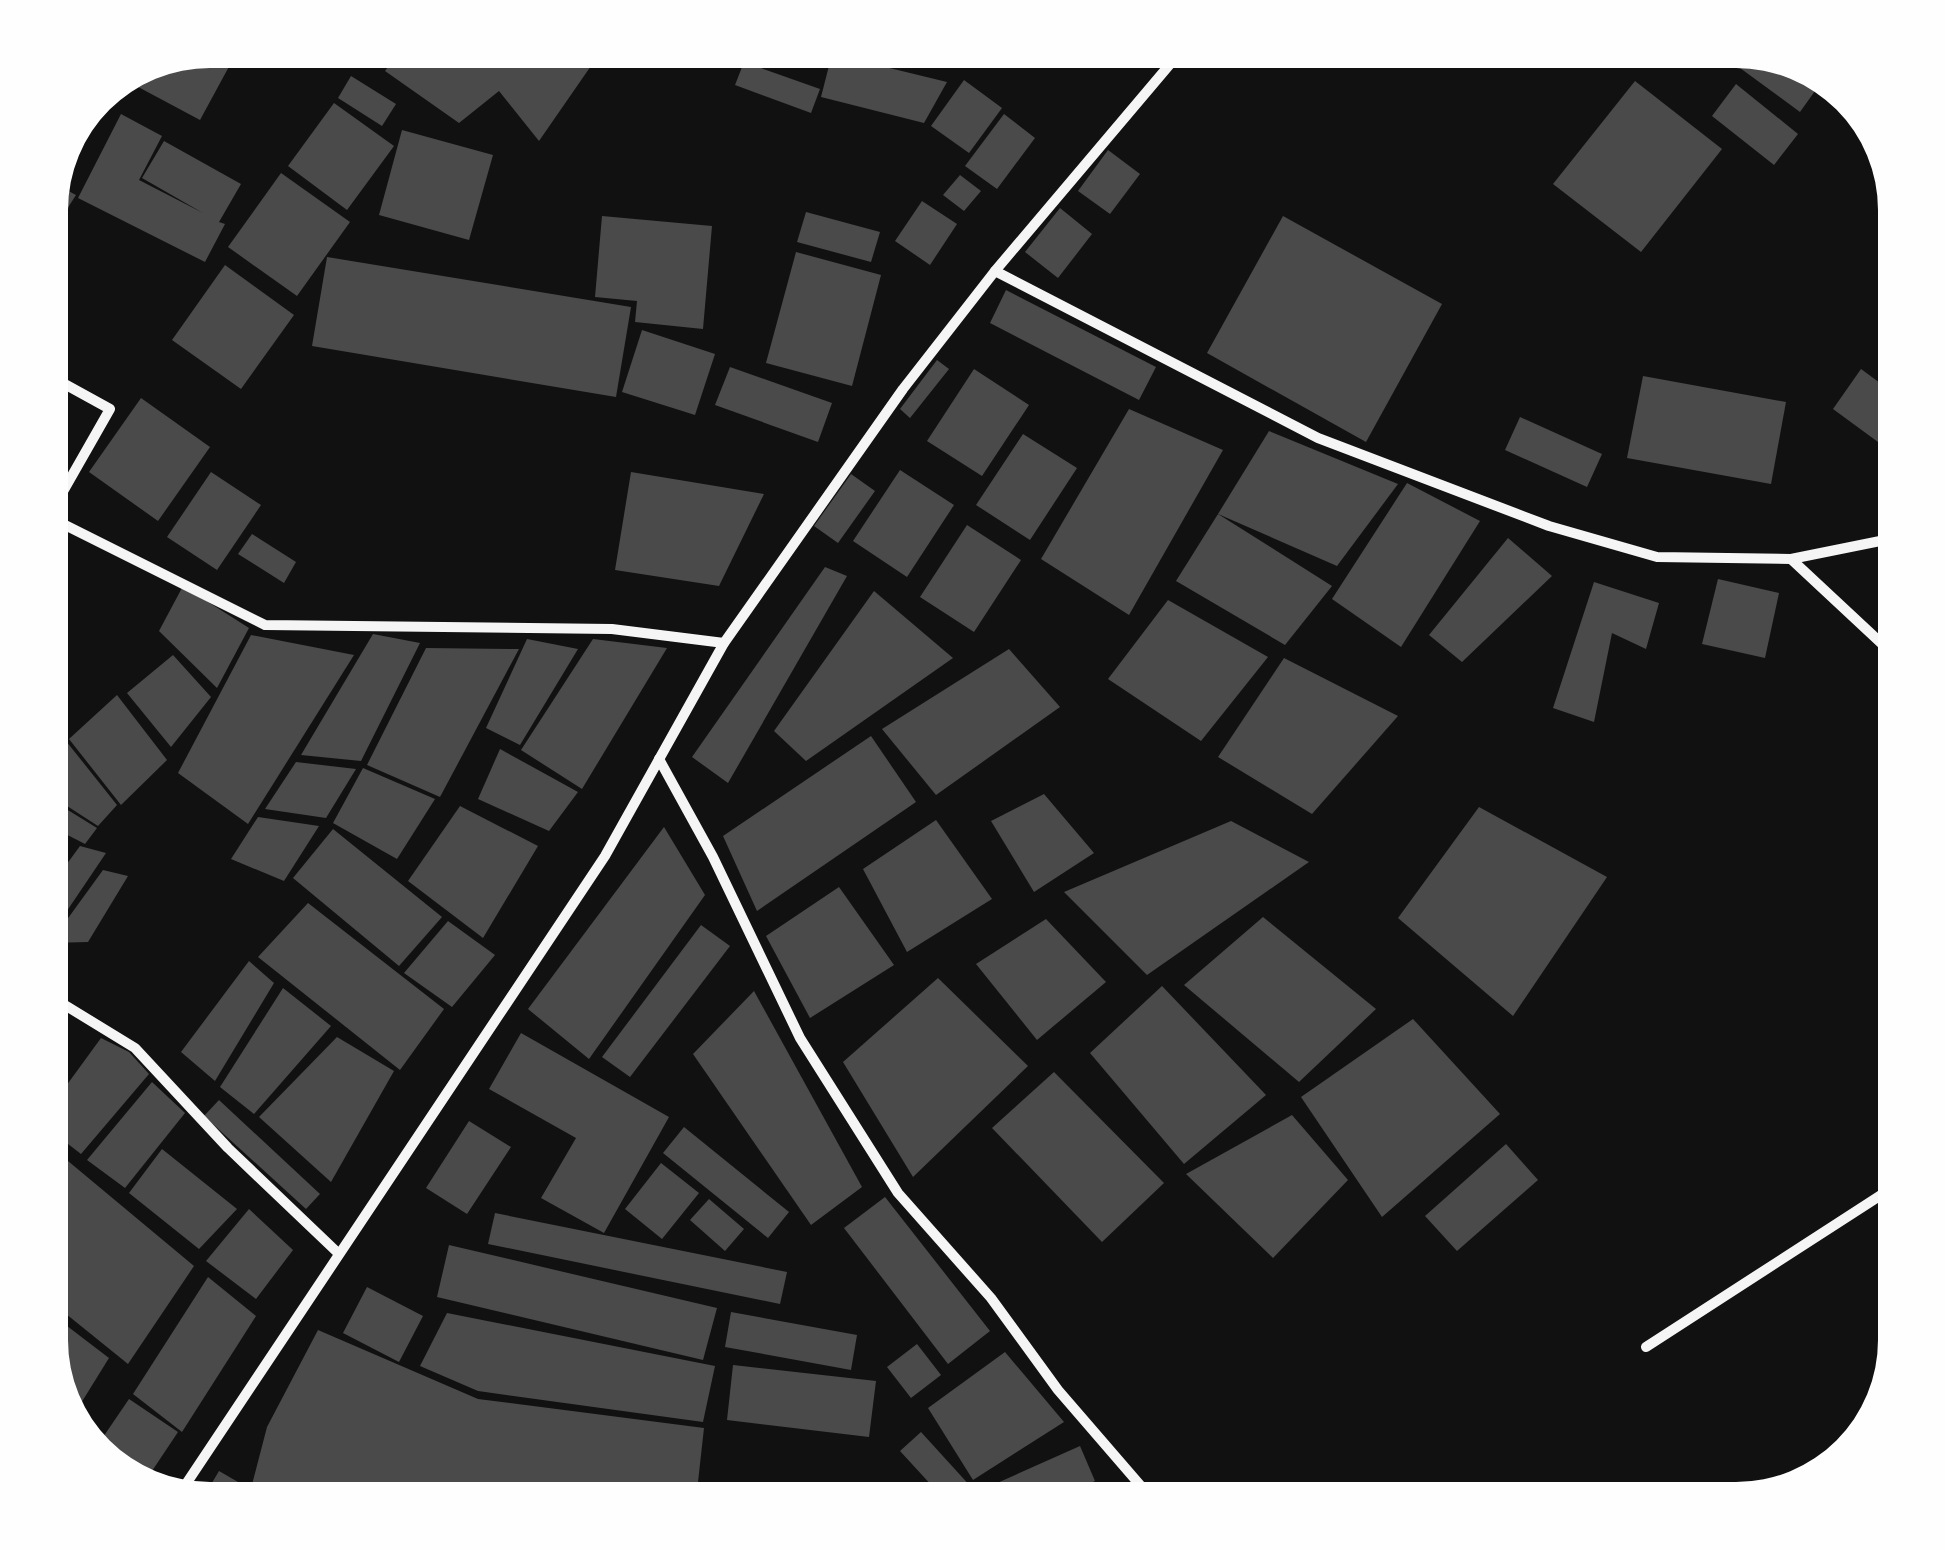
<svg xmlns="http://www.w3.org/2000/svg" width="1945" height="1550" font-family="Helvetica,sans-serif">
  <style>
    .building { fill: #4a4a4a }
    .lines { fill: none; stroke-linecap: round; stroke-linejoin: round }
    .minor { stroke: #f5f5f5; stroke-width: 10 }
  </style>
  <rect width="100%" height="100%" fill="#111"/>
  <!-- building -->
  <g class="building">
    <path d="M209 50H238L200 120 127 81Z"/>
    <path d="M400 50H574L593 63 539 141 499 91 459 123 385 71Z"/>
    <path d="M832 54 947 82 924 123 821 97Z"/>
    <path d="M1750 55 1814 79 1820 84 1800 112 1740 68Z"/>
    <path d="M744 62 820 89 811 113 735 85Z"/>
    <path d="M351 76 396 104 382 126 338 98Z"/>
    <path d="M964 80 1002 108 969 153 931 126Z"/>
    <path d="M1635 81 1722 149 1641 252 1553 184Z"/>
    <path d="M1736 84 1798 134 1774 165 1712 116Z"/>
    <path d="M334 103 394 146 347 210 288 166Z"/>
    <path d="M121 114 162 136 139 180 203 213 142 178 164 141 241 184 219 222 225 224 205 262 78 198Z"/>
    <path d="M1004 114 1035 138 997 189 965 166Z"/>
    <path d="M402 130 493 155 469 240 379 215Z"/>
    <path d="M1108 150 1140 174 1110 214 1078 191Z"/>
    <path d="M281 173 350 222 297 296 228 247Z"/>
    <path d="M960 175 981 191 964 211 943 195Z"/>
    <path d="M57 185 76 195 62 217 50 210Z"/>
    <path d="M922 201 957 224 930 265 895 241Z"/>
    <path d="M1060 208 1092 234 1058 278 1025 252Z"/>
    <path d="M806 212 880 232 871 262 797 242Z"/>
    <path d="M602 216 712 226 703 329 635 322 637 301 595 297Z"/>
    <path d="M1283 216 1442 304 1366 442 1207 353Z"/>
    <path d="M796 252 881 275 852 386 766 363Z"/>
    <path d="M327 257 631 307 616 397 312 346Z"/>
    <path d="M225 265 294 315 241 389 172 340Z"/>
    <path d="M1006 290 1156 367 1139 400 990 323Z"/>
    <path d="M642 330 715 354 695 415 622 392Z"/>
    <path d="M937 360 949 369 910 418 900 409Z"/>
    <path d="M730 367 832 403 818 442 715 405Z"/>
    <path d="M974 369 1029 405 982 476 927 441Z"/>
    <path d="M1861 369 1895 394V419L1878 442 1833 409Z"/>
    <path d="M1643 376 1786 402 1771 484 1627 458Z"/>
    <path d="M141 398 210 447 158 521 89 472Z"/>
    <path d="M1129 409 1223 450 1129 615 1041 559Z"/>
    <path d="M1520 417 1602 454 1587 487 1505 450Z"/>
    <path d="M1269 431 1398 484 1337 566 1218 514Z"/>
    <path d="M1023 434 1077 468 1030 540 976 505Z"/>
    <path d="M900 470 954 505 907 577 853 541Z"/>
    <path d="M211 472 261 505 217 570 167 537Z"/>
    <path d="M631 472 764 494 719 586 615 570Z"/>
    <path d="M851 474 875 491 838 543 814 526Z"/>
    <path d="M1407 483 1480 521 1401 647 1332 599Z"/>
    <path d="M1218 514 1332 586 1285 645 1176 581Z"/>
    <path d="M967 525 1021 560 974 632 920 597Z"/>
    <path d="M252 534 296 562 284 583 238 554Z"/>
    <path d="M1508 538 1552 576 1462 662 1429 635Z"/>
    <path d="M825 567 847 576 728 783 692 757Z"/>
    <path d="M1718 579 1779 593 1765 658 1702 644Z"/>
    <path d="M1594 582 1659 603 1646 649 1612 633 1594 722 1553 708Z"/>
    <path d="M183 586 249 628 217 688 159 631Z"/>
    <path d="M874 591 953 658 806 761 774 731Z"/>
    <path d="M1168 600 1268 657 1201 741 1108 679Z"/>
    <path d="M373 634 420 643 361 761 301 755Z"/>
    <path d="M251 635 354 655 248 824 178 773Z"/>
    <path d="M527 639 578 649 520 745 486 728Z"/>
    <path d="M593 639 667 648 582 789 521 750Z"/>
    <path d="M426 648 519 649 440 797 367 765Z"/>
    <path d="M1009 649 1060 707 936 795 882 729Z"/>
    <path d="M173 655 211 697 171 747 127 693Z"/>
    <path d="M1284 658 1398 716 1312 814 1218 757Z"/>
    <path d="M117 695 167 760 121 805 69 739Z"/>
    <path d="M871 736 916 802 757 911 723 836Z"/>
    <path d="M66 741 117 805 98 826 50 795V758Z"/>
    <path d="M500 749 578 792 549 831 478 799Z"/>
    <path d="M296 762 356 769 326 818 265 809Z"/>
    <path d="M363 768 435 799 397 859 333 823Z"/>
    <path d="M1044 794 1094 853 1034 892 991 821Z"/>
    <path d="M50 799 97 828 85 844 50 826Z"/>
    <path d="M460 806 538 846 483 938 408 881Z"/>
    <path d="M1479 807 1607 877 1513 1016 1398 918Z"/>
    <path d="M258 817 319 826 284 881 231 859Z"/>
    <path d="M936 820 992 899 907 952 863 869Z"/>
    <path d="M1231 821 1309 862 1147 975 1064 892Z"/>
    <path d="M664 827 705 895 589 1059 528 1009Z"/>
    <path d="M333 829 442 917 399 966 293 878Z"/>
    <path d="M80 846 106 853 50 936V887Z"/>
    <path d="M103 870 128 876 88 942 50 943Z"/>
    <path d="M839 887 894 965 810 1018 766 936Z"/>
    <path d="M308 903 444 1009 400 1070 258 957Z"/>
    <path d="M1263 917 1376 1009 1299 1082 1184 985Z"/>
    <path d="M1046 919 1106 982 1037 1040 976 964Z"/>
    <path d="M448 921 495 955 452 1007 404 973Z"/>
    <path d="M701 925 730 946 630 1077 602 1057Z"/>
    <path d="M249 961 274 983 215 1081 181 1052Z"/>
    <path d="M938 978 1028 1066 913 1177 843 1062Z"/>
    <path d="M1162 986 1266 1095 1184 1164 1090 1053Z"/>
    <path d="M283 988 331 1026 254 1114 220 1087Z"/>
    <path d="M754 991 862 1187 811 1225 693 1054Z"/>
    <path d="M1413 1019 1500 1114 1382 1217 1301 1097Z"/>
    <path d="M50 1024 68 1035 50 1062Z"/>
    <path d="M521 1033 669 1117 604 1233 541 1198 576 1138 489 1089Z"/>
    <path d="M337 1037 394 1071 331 1182 259 1117Z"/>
    <path d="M101 1038 129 1052 149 1074 81 1154 50 1130V1108Z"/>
    <path d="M1054 1072 1164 1183 1102 1242 992 1128Z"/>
    <path d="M152 1082 185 1113 125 1188 87 1160Z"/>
    <path d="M219 1100 320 1194 306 1209 204 1116Z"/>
    <path d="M1292 1115 1348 1180 1273 1258 1186 1174Z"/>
    <path d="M469 1121 511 1147 467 1214 426 1188Z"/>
    <path d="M684 1127 789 1212 768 1238 663 1153Z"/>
    <path d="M1506 1144 1538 1180 1457 1251 1425 1216Z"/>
    <path d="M50 1146 194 1266 128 1364 50 1301Z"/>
    <path d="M162 1149 237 1209 199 1249 129 1193Z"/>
    <path d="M661 1163 699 1193 662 1239 625 1209Z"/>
    <path d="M885 1197 990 1331 948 1364 844 1228Z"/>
    <path d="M709 1199 744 1229 725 1251 690 1220Z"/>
    <path d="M249 1209 293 1250 256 1299 206 1261Z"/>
    <path d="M495 1213 787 1272 780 1304 488 1244Z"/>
    <path d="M449 1245 717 1308 703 1360 437 1297Z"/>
    <path d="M208 1277 256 1316 182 1432 133 1394Z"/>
    <path d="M367 1287 423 1316 399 1362 343 1333Z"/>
    <path d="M731 1312 857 1335 851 1370 725 1347Z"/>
    <path d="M50 1313 109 1358 78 1408 50 1351Z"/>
    <path d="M447 1313 715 1366 703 1422 478 1391 420 1366Z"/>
    <path d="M318 1330 478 1399 704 1428 696 1500H248L267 1427Z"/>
    <path d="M917 1344 941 1375 911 1398 887 1367Z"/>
    <path d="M1005 1352 1064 1422 973 1480 928 1408Z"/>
    <path d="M733 1365 876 1381 869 1437 727 1420Z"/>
    <path d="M129 1399 178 1432 148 1477 105 1461 97 1446Z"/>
    <path d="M921 1432 972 1488 959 1500H945L900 1451Z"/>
    <path d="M1080 1446 1095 1481 1052 1500H981L977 1492Z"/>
    <path d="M219 1471 245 1486 237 1500 203 1498Z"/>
  </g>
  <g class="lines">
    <!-- minor -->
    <g class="minor">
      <path d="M995 271 1318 438 1549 526 1657 557 1791 559 1895 656"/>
      <path d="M50 376 110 409 57 502 63 524 265 625 612 629 724 643"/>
      <path d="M1791 559 1895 538"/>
      <path d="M659 759 713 857 800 1038 898 1193 991 1298 1058 1390 1153 1500"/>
      <path d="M50 996 135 1048 228 1148 338 1253"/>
      <path d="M1646 1347 1895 1186"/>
      <path d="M182 1490 605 856 724 643 903 389 995 271 1182 50"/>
    </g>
  </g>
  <!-- crop -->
  <path d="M0 0H1945V1550H0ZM210 68H1736A142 142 0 0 1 1878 210V1340A142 142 0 0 1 1736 1482H210A142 142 0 0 1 68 1340V210A142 142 0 0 1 210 68Z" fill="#fefefe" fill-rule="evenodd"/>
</svg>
